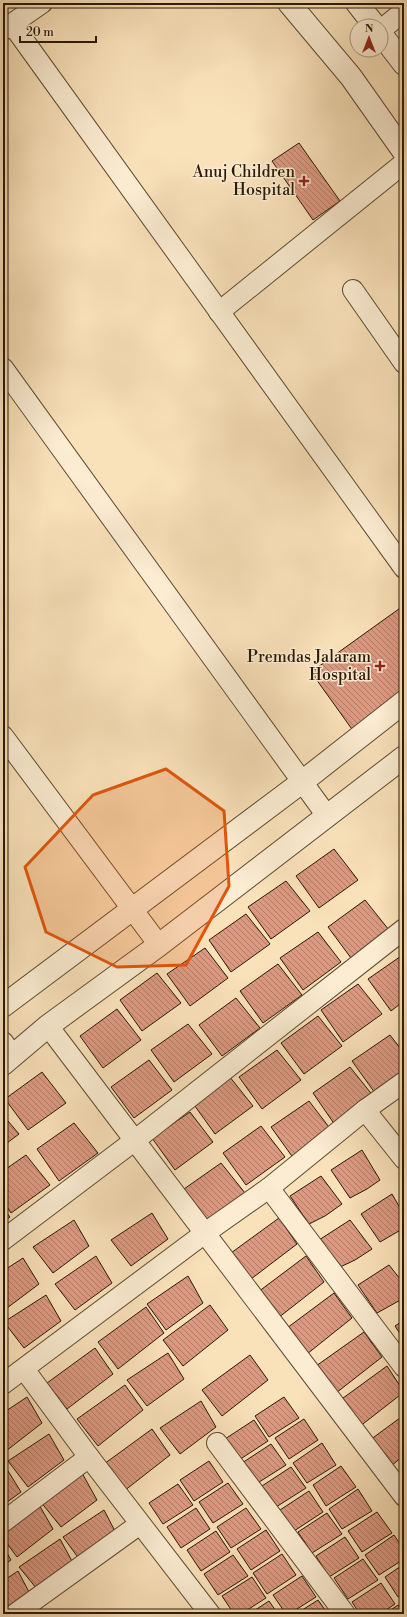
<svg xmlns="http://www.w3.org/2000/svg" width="407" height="1617" font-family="'Libre Bodoni',serif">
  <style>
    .building { fill: url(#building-back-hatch); stroke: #2a1806 }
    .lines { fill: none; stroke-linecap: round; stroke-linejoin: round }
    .minor-casing { stroke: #5e4a33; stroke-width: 22 }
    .tertiary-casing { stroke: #5e4a33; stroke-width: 24 }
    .minor { stroke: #fbecd2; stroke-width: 20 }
    .tertiary { stroke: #fbecd2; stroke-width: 22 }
    .marked { fill: #de560c; fill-opacity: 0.2; stroke: #de560c; stroke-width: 3; stroke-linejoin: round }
    .poi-dot { fill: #8f2418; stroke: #fbecd2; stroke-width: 1.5 }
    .labels { text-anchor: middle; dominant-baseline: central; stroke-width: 3; stroke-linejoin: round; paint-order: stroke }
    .poi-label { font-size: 16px; fill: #2a1806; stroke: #fbecd2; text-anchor: end }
  </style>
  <defs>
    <pattern id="building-back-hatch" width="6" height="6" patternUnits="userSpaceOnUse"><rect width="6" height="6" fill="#dc9982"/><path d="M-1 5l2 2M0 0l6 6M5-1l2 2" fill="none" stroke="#b37c68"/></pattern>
  </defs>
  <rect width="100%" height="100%" fill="#f9e1b9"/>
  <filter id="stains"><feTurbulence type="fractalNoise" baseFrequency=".005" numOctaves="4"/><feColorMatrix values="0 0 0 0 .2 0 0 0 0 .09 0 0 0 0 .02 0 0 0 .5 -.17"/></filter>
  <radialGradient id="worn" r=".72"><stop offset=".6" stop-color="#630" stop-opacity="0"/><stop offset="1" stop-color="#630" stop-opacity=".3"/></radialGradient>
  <!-- building -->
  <g class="building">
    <path d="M299 143 340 201 313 220 272 161Z"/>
    <path d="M403 606 404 696 354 732 311 672Z"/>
    <path d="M334 849 358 880 319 908 296 876Z"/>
    <path d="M286 881 310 911 271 939 248 907Z"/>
    <path d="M365 900 389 930 351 958 328 927Z"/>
    <path d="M246 914 270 944 231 972 209 940Z"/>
    <path d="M318 932 341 962 303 990 280 958Z"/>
    <path d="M205 948 228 978 190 1006 167 974Z"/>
    <path d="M404 954V1001L391 1011 368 979Z"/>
    <path d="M278 964 302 995 263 1023 240 991Z"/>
    <path d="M157 973 181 1003 142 1031 120 1000Z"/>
    <path d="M358 984 382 1014 343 1042 321 1010Z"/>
    <path d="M236 998 260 1028 222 1056 199 1025Z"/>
    <path d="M117 1009 141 1040 103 1068 80 1036Z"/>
    <path d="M318 1016 342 1046 304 1074 281 1043Z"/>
    <path d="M188 1024 212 1054 174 1082 151 1050Z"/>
    <path d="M404 1027V1035L400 1029Z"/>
    <path d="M390 1035 404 1053V1072L375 1093 352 1061Z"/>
    <path d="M277 1050 301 1080 262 1109 239 1077Z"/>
    <path d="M149 1060 172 1090 134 1118 111 1087Z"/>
    <path d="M350 1067 374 1097 335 1125 313 1093Z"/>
    <path d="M42 1072 66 1103 28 1130 5 1099Z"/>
    <path d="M229 1076 253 1106 215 1134 192 1102Z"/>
    <path d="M309 1101 332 1131 294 1159 271 1127Z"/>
    <path d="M190 1112 213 1142 175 1170 152 1138Z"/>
    <path d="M3 1115 19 1134 3 1146Z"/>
    <path d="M74 1123 98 1153 59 1181 37 1149Z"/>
    <path d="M261 1126 285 1157 246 1185 223 1153Z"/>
    <path d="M362 1150 380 1180 367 1189 350 1198 331 1170Z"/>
    <path d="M26 1155 50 1185 11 1213 3 1201V1171Z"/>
    <path d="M221 1163 245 1193 206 1221 184 1189Z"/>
    <path d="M321 1176 342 1204 325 1216 309 1224 290 1196Z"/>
    <path d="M392 1194 404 1215V1228L380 1242 361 1214Z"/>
    <path d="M3 1208 10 1217 3 1222Z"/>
    <path d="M152 1213 168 1239 131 1266 111 1240Z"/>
    <path d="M279 1218 297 1244 251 1279 231 1253Z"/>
    <path d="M74 1220 89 1246 53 1273 33 1247Z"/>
    <path d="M350 1220 372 1249 355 1260 338 1268 319 1240Z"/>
    <path d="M404 1255V1265L399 1258Z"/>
    <path d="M96 1256 112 1283 75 1310 55 1284Z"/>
    <path d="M306 1256 324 1282 278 1318 258 1292Z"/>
    <path d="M23 1258 39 1284 3 1311V1271Z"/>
    <path d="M389 1265 404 1284V1298L377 1313 358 1285Z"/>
    <path d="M188 1276 203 1303 166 1330 147 1304Z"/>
    <path d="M334 1293 352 1318 307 1354 287 1328Z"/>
    <path d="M46 1295 61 1321 24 1348 4 1322Z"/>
    <path d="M210 1305 228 1330 183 1366 163 1340Z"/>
    <path d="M146 1307 164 1333 118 1369 98 1342Z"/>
    <path d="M404 1320V1340L395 1326Z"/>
    <path d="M364 1332 382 1357 336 1393 316 1366Z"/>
    <path d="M95 1348 113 1374 67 1409 47 1383Z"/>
    <path d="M168 1353 184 1379 147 1406 127 1380Z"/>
    <path d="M250 1355 268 1380 222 1416 202 1390Z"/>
    <path d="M387 1366 404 1392 359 1427 339 1401Z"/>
    <path d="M125 1385 143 1410 98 1446 77 1419Z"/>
    <path d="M27 1397 42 1423 6 1451 3 1447V1413Z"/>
    <path d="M284 1397 299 1418 269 1437 255 1416Z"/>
    <path d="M201 1401 216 1427 180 1454 160 1428Z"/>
    <path d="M404 1415V1455L390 1467 370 1440Z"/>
    <path d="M304 1419 318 1440 289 1459 275 1438Z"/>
    <path d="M254 1420 268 1441 239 1460 225 1439Z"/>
    <path d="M152 1429 170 1455 124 1491 104 1464Z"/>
    <path d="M49 1434 64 1460 28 1487 8 1461Z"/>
    <path d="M322 1443 336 1465 307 1483 293 1463Z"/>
    <path d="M271 1444 286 1465 256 1484 242 1463Z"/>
    <path d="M209 1461 223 1482 194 1501 180 1480Z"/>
    <path d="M5 1466 21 1492 3 1505V1468Z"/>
    <path d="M341 1466 356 1487 326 1506 313 1485Z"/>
    <path d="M291 1467 306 1488 276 1507 262 1486Z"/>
    <path d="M404 1469V1483L397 1473Z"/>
    <path d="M82 1473 97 1500 61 1527 40 1501Z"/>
    <path d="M228 1483 243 1504 213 1523 199 1502Z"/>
    <path d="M178 1484 193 1505 163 1524 149 1503Z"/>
    <path d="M358 1489 372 1511 342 1529 329 1509Z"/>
    <path d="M309 1491 323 1512 294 1531 280 1510Z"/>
    <path d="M38 1503 53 1529 17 1557 3 1538V1526Z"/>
    <path d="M196 1508 210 1529 181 1548 167 1527Z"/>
    <path d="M246 1508 261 1529 231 1548 217 1527Z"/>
    <path d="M104 1510 116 1533 80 1560 63 1537Z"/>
    <path d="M377 1512 392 1533 362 1552 348 1531Z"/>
    <path d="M327 1513 342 1534 312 1553 298 1532Z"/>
    <path d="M266 1530 280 1551 251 1570 237 1549Z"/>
    <path d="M216 1531 230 1552 201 1571 187 1550Z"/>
    <path d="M394 1535 404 1550V1559L379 1575 365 1555Z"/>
    <path d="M345 1537 359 1558 329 1577 316 1556Z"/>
    <path d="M60 1539 73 1563 37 1589 19 1567Z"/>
    <path d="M3 1546 11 1560 3 1566Z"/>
    <path d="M282 1554 296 1575 267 1594 253 1573Z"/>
    <path d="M233 1555 248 1576 218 1595 204 1574Z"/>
    <path d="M363 1559 378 1580 348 1599 334 1578Z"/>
    <path d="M404 1564V1594L398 1597 385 1577Z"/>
    <path d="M18 1571 30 1594 3 1614V1581Z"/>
    <path d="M302 1576 316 1597 289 1614H286L273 1595Z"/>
    <path d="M252 1577 266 1598 241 1614H234L222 1596Z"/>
    <path d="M381 1583 395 1604 380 1614H360L352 1602Z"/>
    <path d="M404 1598V1607L400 1601Z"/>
    <path d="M318 1600 328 1614H296Z"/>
    <path d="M269 1601 278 1614H249Z"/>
    <path d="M398 1605 404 1614H385Z"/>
  </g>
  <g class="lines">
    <defs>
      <g id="minor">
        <path d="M12 24 404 568"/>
        <path d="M3 30 42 3"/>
        <path d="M381 30 404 11"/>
        <path d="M353 290 404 363"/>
        <path d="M219 312 404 163"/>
        <path d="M3 368 327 816"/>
        <path d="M3 736 159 945"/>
        <path d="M48 1026 404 1496"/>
        <path d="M3 1042 13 1056"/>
        <path d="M365 1110 404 1159"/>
        <path d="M269 1188 404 1367"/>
        <path d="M3 1240 134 1141 404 929"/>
        <path d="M24 1369 89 1457 210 1614"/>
        <path d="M3 1384 205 1233 269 1188 365 1110 404 1082"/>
        <path d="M217 1443 345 1614"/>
        <path d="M3 1522 89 1457"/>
        <path d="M15 1614 140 1524"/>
      </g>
      <g id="tertiary">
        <path d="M289 3 351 77 404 152"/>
        <path d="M357 3 375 26"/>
        <path d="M381 34 404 64"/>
        <path d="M3 1006 302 782 404 702"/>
        <path d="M3 1064 48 1026 159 945 404 757"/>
      </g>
    </defs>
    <!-- minor casing -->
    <use href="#minor" class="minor-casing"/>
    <!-- tertiary casing -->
    <use href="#tertiary" class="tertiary-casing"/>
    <!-- minor -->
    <use href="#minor" class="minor"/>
    <!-- tertiary -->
    <use href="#tertiary" class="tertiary"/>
  </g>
  <!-- marked area -->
  <path class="marked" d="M166 769 224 811 229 886 186 965 117 967 46 932 25 867 93 795Z"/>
  <!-- markers -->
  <g class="poi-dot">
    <path d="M302 175h4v4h4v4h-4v4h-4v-4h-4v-4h4z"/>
    <path d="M378 660h4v4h4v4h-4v4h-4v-4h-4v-4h4z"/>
  </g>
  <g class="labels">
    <!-- poi labels -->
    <g class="poi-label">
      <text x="295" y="172">Anuj Children<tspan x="295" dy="18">Hospital</tspan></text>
      <text x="371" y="657">Premdas Jalaram<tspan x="371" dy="18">Hospital</tspan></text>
    </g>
  </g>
  <!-- margin -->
  <rect width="407" height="1617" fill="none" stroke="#f9e1b9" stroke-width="16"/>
  <rect x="4" y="4" width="399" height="1609" fill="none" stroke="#2a1806" stroke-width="2"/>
  <rect x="8" y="8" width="391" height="1601" fill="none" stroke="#2a1806"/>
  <!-- north arrow -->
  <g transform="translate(369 38)"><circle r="19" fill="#fbecd2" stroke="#a79780"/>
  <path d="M0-3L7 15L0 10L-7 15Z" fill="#8f2418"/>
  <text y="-6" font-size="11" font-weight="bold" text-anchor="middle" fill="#2a1806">N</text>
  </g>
  <!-- scale -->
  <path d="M20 36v6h76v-6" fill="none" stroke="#2a1806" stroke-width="2"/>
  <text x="26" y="36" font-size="12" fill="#2a1806" stroke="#fbecd2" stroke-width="3" paint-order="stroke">20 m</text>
  <rect width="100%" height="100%" filter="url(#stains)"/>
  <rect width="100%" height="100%" fill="url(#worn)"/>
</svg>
